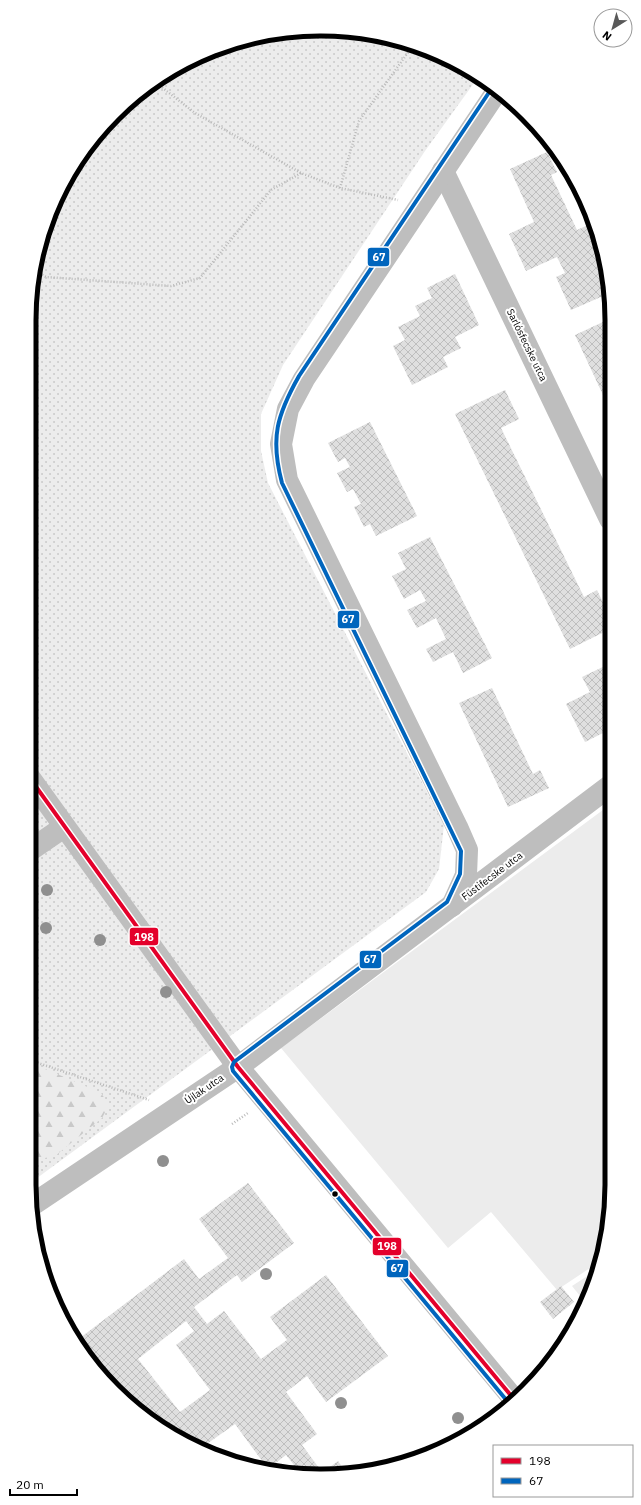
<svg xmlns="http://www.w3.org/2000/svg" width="641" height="1505" font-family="'IBM Plex Sans',sans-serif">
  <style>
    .grass { fill: url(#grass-dots) }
    .forest { fill: url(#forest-firs) }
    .park { fill: #ececec }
    .building { fill: url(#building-cross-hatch); fill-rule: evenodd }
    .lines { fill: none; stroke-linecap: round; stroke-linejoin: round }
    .path { stroke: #b9b9b9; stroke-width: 2.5; stroke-dasharray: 1 2; stroke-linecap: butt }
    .minor { stroke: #bebebe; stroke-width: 22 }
    .bus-1-casing { stroke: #fff; stroke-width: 7 }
    .bus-2-casing { stroke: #fff; stroke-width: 7 }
    .bus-1 { stroke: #e4002b; stroke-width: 4 }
    .bus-2 { stroke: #0065bd; stroke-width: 4 }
    .tree { fill: #8f8f8f }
    .bus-dot { fill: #000; stroke: #fff; stroke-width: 1.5 }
    .labels { text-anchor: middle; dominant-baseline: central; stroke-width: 4; stroke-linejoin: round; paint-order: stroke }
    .street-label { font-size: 10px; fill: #000; stroke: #fff }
    .rim { fill: none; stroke: #000; stroke-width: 5 }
    .line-badge { stroke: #fff; stroke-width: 1.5 }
    .badge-label { font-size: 11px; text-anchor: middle; font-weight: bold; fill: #fff }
  </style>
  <defs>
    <pattern id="grass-dots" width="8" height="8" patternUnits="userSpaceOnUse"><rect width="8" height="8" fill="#ececec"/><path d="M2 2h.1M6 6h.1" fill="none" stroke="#c9c9c9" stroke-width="1.8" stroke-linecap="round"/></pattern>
    <pattern id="forest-firs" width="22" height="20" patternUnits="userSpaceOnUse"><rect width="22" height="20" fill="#ececec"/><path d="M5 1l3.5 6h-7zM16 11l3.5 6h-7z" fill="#c9c9c9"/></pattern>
    <pattern id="building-cross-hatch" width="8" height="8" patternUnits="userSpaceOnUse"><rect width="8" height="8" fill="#dfdfdf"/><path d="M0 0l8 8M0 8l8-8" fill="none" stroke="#bebebe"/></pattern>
  </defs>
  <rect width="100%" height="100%" fill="#fff"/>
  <!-- grass -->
  <path class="grass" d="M301 30 358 31 414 44 479 76 425 151 283 365 261 414V451L268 483 444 825 439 869 426 892 33 1181 29 1176V321L44 227 68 175 101 128 143 89 191 59 245 39Z"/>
  <!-- forest -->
  <path class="forest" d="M29 1065 48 1070 101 1093 109 1105 102 1118 55 1156 29 1161Z"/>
  <!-- park -->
  <g class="park">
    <path d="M611 804 612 1184 599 1262 557 1290 491 1212 448 1248 281 1048Z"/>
    <path d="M598 1269 597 1278 584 1301 572 1286Z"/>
  </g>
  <!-- building -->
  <g class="building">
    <path d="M547 152 557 172 551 175 577 230 588 225 601 254 609 282 610 293 571 310 556 277 565 273 557 257 526 271 509 234 534 222 510 169Z"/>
    <path d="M455 274 479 325 455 337 461 348 443 357 448 367 412 385 393 346 405 340 398 327 420 316 415 306 432 298 427 288Z"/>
    <path d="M605 321 610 330V410L575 335Z"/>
    <path d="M505 390 519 419 501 428 584 597 597 590 610 617V629L570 649 455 414Z"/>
    <path d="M370 422 417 516 376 536 370 524 364 527 354 507 361 504 353 489 347 492 337 473 350 467 345 458 338 462 328 443Z"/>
    <path d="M430 537 492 658 463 673 453 652 433 662 426 649 446 639 436 618 417 628 407 610 426 601 420 590 404 599 392 576 406 569 398 553Z"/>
    <path d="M611 663V729L585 742 566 704 590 692 582 677Z"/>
    <path d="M492 688 533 774 540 770 549 788 508 807 459 703Z"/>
    <path d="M248 1183 294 1243 242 1282 237 1275 194 1307 207 1324 224 1311 261 1359 287 1340 270 1317 326 1275 388 1356 326 1402 307 1376 286 1392 317 1434 302 1445 322 1472 282 1473 294 1465 286 1455 268 1469 235 1424 204 1446 209 1453 175 1437 101 1377 76 1341 184 1259 199 1279 228 1258 199 1219ZM186 1321 194 1331 176 1345 210 1390 180 1412 138 1359Z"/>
    <path d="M561 1286 574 1302 553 1319 540 1302Z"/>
    <path d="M338 1461 345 1471 323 1472Z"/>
  </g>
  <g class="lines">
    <!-- path -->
    <g class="path">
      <path d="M155 82 195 113 301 173 340 188 398 200"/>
      <path d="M340 188 359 121 414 44"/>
      <path d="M37 272 46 277 171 286 200 278 271 190 301 173"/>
      <path d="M29 1060 149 1100"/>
      <path d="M232 1124 248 1113"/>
    </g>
    <!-- minor -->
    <g class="minor">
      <path d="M443 171 610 519"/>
      <path d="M29 777 238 1067 513 1398"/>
      <path d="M29 851 64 827"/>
      <path d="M452 906 466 875 467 850 457 827 287 480 281 444 288 409 304 379 497 91"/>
      <path d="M32 1205 238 1067 611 785"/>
    </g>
    <defs>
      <path id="bus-1" d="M29 777 238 1067 513 1398"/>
      <path id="bus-2" d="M492 88 299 376C277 415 270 438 282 483L461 851 460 874 447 902 234 1062 232 1067 233 1071 508 1402"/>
    </defs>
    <!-- bus-1 casing -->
    <use href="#bus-1" class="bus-1-casing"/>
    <!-- bus-2 casing -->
    <use href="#bus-2" class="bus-2-casing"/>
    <!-- bus-1 -->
    <use href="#bus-1" class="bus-1"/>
    <!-- bus-2 -->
    <use href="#bus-2" class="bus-2"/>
  </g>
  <!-- trees -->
  <g class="tree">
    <circle cx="47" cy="890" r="6"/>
    <circle cx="46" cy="928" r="6"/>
    <circle cx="100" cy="940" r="6"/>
    <circle cx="166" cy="992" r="6"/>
    <circle cx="163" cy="1161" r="6"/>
    <circle cx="266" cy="1274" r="6"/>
    <circle cx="341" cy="1403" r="6"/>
    <circle cx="458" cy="1418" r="6"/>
  </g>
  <!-- markers -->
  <circle class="bus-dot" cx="335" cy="1194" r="3.5"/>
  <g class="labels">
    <!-- street labels -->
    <g class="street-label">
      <text transform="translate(527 345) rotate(64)">Sarlósfecske utca</text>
      <text transform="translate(492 876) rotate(-37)">Füstifecske utca</text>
      <text transform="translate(204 1089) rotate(-34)">Újlak utca</text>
    </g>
  </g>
  <!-- crop -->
  <path d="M0 0H641V1505H0ZM320 36H321A284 284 0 0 1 605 320V1185A284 284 0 0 1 321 1469H320A284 284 0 0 1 36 1185V320A284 284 0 0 1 320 36Z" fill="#fff" fill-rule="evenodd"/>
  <path class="rim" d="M320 36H321A284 284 0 0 1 605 320V1185A284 284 0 0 1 321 1469H320A284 284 0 0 1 36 1185V320A284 284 0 0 1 320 36Z"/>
  <g class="line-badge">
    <rect x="367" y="247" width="23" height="20" rx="4" fill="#0065bd"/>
    <rect x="337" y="610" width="23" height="19" rx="4" fill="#0065bd"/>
    <rect x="129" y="927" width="30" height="19" rx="4" fill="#e4002b"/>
    <rect x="359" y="950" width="23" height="19" rx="4" fill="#0065bd"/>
    <rect x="372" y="1237" width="30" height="19" rx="4" fill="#e4002b"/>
    <rect x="386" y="1259" width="23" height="19" rx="4" fill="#0065bd"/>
  </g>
  <g class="badge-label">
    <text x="379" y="261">67</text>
    <text x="348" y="623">67</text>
    <text x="144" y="941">198</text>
    <text x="370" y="963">67</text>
    <text x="387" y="1250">198</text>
    <text x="397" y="1272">67</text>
  </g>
  <!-- legend -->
  <rect x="493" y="1445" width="140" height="52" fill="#ffffff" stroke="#999999"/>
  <rect x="501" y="1458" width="20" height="6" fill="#e4002b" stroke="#999999"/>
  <text x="529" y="1465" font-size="12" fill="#000000">198</text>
  <rect x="501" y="1478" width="20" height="6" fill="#0065bd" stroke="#999999"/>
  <text x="529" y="1485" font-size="12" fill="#000000">67</text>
  <!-- north arrow -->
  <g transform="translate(613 28) rotate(217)"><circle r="19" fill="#ffffff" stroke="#999999"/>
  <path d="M0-3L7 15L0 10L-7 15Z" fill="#595959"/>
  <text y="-6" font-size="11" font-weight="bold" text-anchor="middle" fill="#000000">N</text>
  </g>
  <!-- scale -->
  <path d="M10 1489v6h67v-6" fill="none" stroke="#000000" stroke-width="2"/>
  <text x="16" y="1489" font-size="12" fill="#000000" stroke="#ffffff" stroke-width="3" paint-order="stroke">20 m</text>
</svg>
